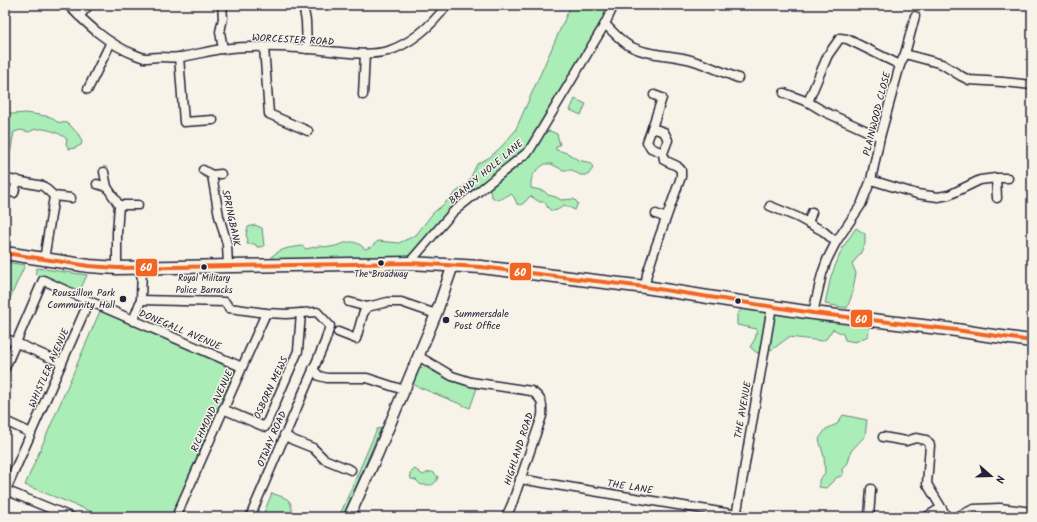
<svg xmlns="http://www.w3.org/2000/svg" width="1037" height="522" font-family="Kalam,sans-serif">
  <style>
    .green { fill: #aaedb7; stroke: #668879 }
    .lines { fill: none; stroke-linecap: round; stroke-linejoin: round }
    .minor-casing { stroke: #22223b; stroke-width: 11 }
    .tertiary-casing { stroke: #22223b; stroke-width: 13 }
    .primary-casing { stroke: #22223b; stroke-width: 15 }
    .minor { stroke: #f7f3e8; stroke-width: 8 }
    .tertiary { stroke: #f7f3e8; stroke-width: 10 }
    .primary { stroke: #f7f3e8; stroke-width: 12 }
    .bus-1-casing { stroke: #f7f3e8; stroke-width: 7 }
    .bus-1 { stroke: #f26522; stroke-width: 4 }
    .bus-dot { fill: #22223b; stroke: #f7f3e8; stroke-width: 1.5 }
    .labels { text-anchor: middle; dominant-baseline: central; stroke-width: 3; stroke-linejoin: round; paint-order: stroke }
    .bus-label { font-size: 9px; fill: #22223b; stroke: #f7f3e8 }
    .street-label { font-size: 10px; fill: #22223b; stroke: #f7f3e8 }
    .poi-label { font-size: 10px; fill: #22223b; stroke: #f7f3e8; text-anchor: end }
    .line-badge { stroke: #f7f3e8; stroke-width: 1.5 }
    .badge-label { font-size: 11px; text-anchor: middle; font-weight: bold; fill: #fff }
  </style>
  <rect width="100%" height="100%" fill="#f7f3e8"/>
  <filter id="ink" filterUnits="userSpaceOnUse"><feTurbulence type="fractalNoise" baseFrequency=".025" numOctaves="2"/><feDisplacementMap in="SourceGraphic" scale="8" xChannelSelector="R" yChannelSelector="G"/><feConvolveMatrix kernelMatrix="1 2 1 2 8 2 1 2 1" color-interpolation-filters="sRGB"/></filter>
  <g filter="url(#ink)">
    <!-- green -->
    <g class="green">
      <path d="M571 5H611L607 14 603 19 526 146V150L452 210 410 260 272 263V256C283 248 288 248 302 246L306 249C310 248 315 247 319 246 322 246 326 247 329 247 344 246 351 235 365 249L371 247 378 241 399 243 416 235 433 213 444 204 455 193 464 186 469 181 477 164 490 157 502 146 515 131Z"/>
      <path d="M575 99 586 104 581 115 570 110Z"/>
      <path d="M5 110 13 114 25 113 40 115 51 117 57 122 68 123 79 135 82 142 81 145 75 148 69 149 66 144 67 139C60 133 47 128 37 129 35 129 31 131 29 132L21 130 14 132 6 176H5Z"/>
      <path d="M550 131 557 134 560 145 556 147V150L561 151 569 154 578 160 591 163 593 168 588 175H580L572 170H563L551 164H545C535 171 530 175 531 188L544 191 548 195 556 197 561 200 574 199 578 203 575 210 564 205C560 209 553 214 548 208 547 207 546 204 545 202H540L530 196 525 202 521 205 517 204 514 197 511 194C505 196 503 199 498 200L492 197 489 188 513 170 532 153 545 132Z"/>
      <path d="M255 225 262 228 264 246 261 247H257L255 244H247L248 240 246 235 248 227Z"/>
      <path d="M856 228 865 234V244L860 254 852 264 856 273 852 295 847 308 825 304 831 276 843 247Z"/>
      <path d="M5 262 25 265 5 309Z"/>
      <path d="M37 268 87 275 78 295 35 274Z"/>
      <path d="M745 307 870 324 868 336 855 342 845 340 843 334 833 329 826 339 822 341 789 337 773 349 757 353 750 347 755 339 757 329 737 325V314Z"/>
      <path d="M100 311 235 370 171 517H105L25 485Z"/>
      <path d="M425 367 451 381 477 388 470 408 416 386 411 382 416 369Z"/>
      <path d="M843 415 867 420 865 436 851 451 848 463 842 469 843 475 836 478 826 488 819 487V480L825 473 824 457 819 439 826 429 837 424Z"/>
      <path d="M381 428 343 517H339L377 429Z"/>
      <path d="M415 469 423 475C431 471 432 470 438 477 434 488 430 484 421 485L416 480 411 479 410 473Z"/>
      <path d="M272 493C289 500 292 497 292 517H262Z"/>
    </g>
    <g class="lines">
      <defs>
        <g id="minor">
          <path d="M68 5C88 25 109 45 136 55 138 56 142 57 144 58 149 58 155 57 159 57 166 57 174 58 181 57 195 55 208 51 222 49 261 44 301 48 340 52 356 54 373 55 388 51 412 43 432 25 447 5"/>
          <path d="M222 5 223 18 220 32 223 49"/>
          <path d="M303 5 306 21 307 49"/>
          <path d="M79 16 89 5"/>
          <path d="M605 24C612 31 619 39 628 45 647 56 671 54 691 60 707 65 722 72 738 78"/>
          <path d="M264 47 269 114 308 131"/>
          <path d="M905 54 942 64 961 76 969 80 1003 82 1032 85"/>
          <path d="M179 57 184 122 213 120"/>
          <path d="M88 89 111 42"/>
          <path d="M784 93 808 102 818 78 828 55 840 38 847 39 900 65"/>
          <path d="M363 95 365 54"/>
          <path d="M808 102 823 111 880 137"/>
          <path d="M652 128 664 132 668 140 663 153"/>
          <path d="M203 170 212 175 221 174"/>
          <path d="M104 172 107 187"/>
          <path d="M212 175 219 216 227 244 228 266"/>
          <path d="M996 178H1008"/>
          <path d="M871 180 917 194 938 197 949 195 980 180 996 178 997 198"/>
          <path d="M5 183 6 179 43 186 54 196 44 260"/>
          <path d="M97 184 107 187 119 205 117 233V268"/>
          <path d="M5 190 14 193 17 180"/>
          <path d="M54 196 71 198"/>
          <path d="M119 205H138"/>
          <path d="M770 206 797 217 808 223"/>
          <path d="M812 212 808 223 823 231 836 242 827 260 822 274 813 313"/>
          <path d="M656 214 666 218"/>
          <path d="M836 242 861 205 871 180 880 137 900 65 905 54 915 16"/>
          <path d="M409 263 453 212 529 151 605 24 614 5"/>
          <path d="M645 287 647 274 656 246 681 177V170L677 166 664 160 663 153 651 148 647 142 652 128 662 98 654 95"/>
          <path d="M141 300 225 302 229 308 266 313 286 314 317 312 330 326 325 342 250 517"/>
          <path d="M349 302 367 307"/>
          <path d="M133 321 141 300 142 267"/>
          <path d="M338 332 356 339 363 314 367 307 388 302H401L436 314"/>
          <path d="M5 339 12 341 62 363"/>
          <path d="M418 356 452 376 471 382 531 391C542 398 543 403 542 416L512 504 506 517"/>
          <path d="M5 368 43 280 89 301 242 367"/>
          <path d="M313 369 319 376 327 378H367L404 390"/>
          <path d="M223 409 265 427 298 351 301 313"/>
          <path d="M5 421 31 433"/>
          <path d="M284 435 293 440 313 448 324 459 351 470"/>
          <path d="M883 437 906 441 916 438 926 440 930 445 927 484 947 517"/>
          <path d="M520 479 750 517"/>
          <path d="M5 490 71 517"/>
          <path d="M6 490 89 301"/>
          <path d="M176 517 266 313"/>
          <path d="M736 517 772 306"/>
          <path d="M869 517 871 489"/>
          <path d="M926 517 941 508"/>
          <path d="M956 517 974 509 1000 508 1032 512"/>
        </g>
        <path id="tertiary" d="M349 517 377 455 436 314 453 265"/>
        <path id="primary" d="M5 253 89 266 117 268 409 263 481 267 645 287 727 300 813 313 956 330 987 335 1032 341"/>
      </defs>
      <!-- minor casing -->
      <use href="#minor" class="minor-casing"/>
      <!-- tertiary casing -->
      <use href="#tertiary" class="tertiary-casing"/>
      <!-- primary casing -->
      <use href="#primary" class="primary-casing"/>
      <!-- minor -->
      <use href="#minor" class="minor"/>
      <!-- tertiary -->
      <use href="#tertiary" class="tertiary"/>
      <!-- primary -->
      <use href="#primary" class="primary"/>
      <defs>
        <path id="bus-1" d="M5 253 89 266 117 268 409 263 481 267 645 287 813 313 956 330 1032 341"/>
      </defs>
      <!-- bus-1 casing -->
      <use href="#bus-1" class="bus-1-casing"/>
      <!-- bus-1 -->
      <use href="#bus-1" class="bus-1"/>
    </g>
  </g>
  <!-- markers -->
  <g class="bus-dot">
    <circle cx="381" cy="263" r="3.5"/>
    <circle cx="204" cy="267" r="3.5"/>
    <circle cx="123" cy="299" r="4"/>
    <circle cx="738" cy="301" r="3.5"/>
    <circle cx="446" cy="320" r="4"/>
  </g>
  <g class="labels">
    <!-- bus labels -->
    <g class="bus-label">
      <text x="381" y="274">The Broadway</text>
      <text x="204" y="278">Royal Military<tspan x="204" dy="12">Police Barracks</tspan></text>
    </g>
    <!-- street labels -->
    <g class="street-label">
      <text transform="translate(293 40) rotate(3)">WORCESTER ROAD</text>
      <text transform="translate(877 114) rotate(-76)">PLAINWOOD CLOSE</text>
      <text transform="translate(486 172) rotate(-40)">BRANDY HOLE LANE</text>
      <text transform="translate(231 218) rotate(78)">SPRINGBANK</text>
      <text transform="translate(180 330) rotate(23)">DONEGALL AVENUE</text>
      <text transform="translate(49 368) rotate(-66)">WHISTLER AVENUE</text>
      <text transform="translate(271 388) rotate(-65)">OSBORN MEWS</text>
      <text transform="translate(743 410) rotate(-80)">THE AVENUE</text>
      <text transform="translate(212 411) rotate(-66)">RICHMOND AVENUE</text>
      <text transform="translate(272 439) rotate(-67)">OTWAY ROAD</text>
      <text transform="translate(519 449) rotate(-72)">HIGHLAND ROAD</text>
      <text transform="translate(630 487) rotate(9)">THE LANE</text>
    </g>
    <!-- poi labels -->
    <g class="poi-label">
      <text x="115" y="293">Roussillon Park<tspan x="115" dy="12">Community Hall</tspan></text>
      <text x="454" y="314" text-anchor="start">Summersdale<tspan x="454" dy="12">Post Office</tspan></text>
    </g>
  </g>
  <g class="line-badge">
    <rect x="135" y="258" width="23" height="19" rx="4" fill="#f26522"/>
    <rect x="509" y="262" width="23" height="19" rx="4" fill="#f26522"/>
    <rect x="850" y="309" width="23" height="19" rx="4" fill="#f26522"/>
  </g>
  <g class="badge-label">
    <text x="146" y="271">60</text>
    <text x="520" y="276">60</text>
    <text x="861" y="323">60</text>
  </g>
  <!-- margin -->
  <rect width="1037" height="522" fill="none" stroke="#f7f3e8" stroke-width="20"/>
  <rect x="10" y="10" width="1017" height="502" fill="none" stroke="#22223b" stroke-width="1.5" filter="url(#ink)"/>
  <!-- north arrow -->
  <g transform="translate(991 476) rotate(110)" stroke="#f7f3e8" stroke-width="3" paint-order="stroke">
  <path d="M0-3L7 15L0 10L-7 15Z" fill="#22223b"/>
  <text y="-6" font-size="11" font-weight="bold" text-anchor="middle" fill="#22223b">N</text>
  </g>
</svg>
